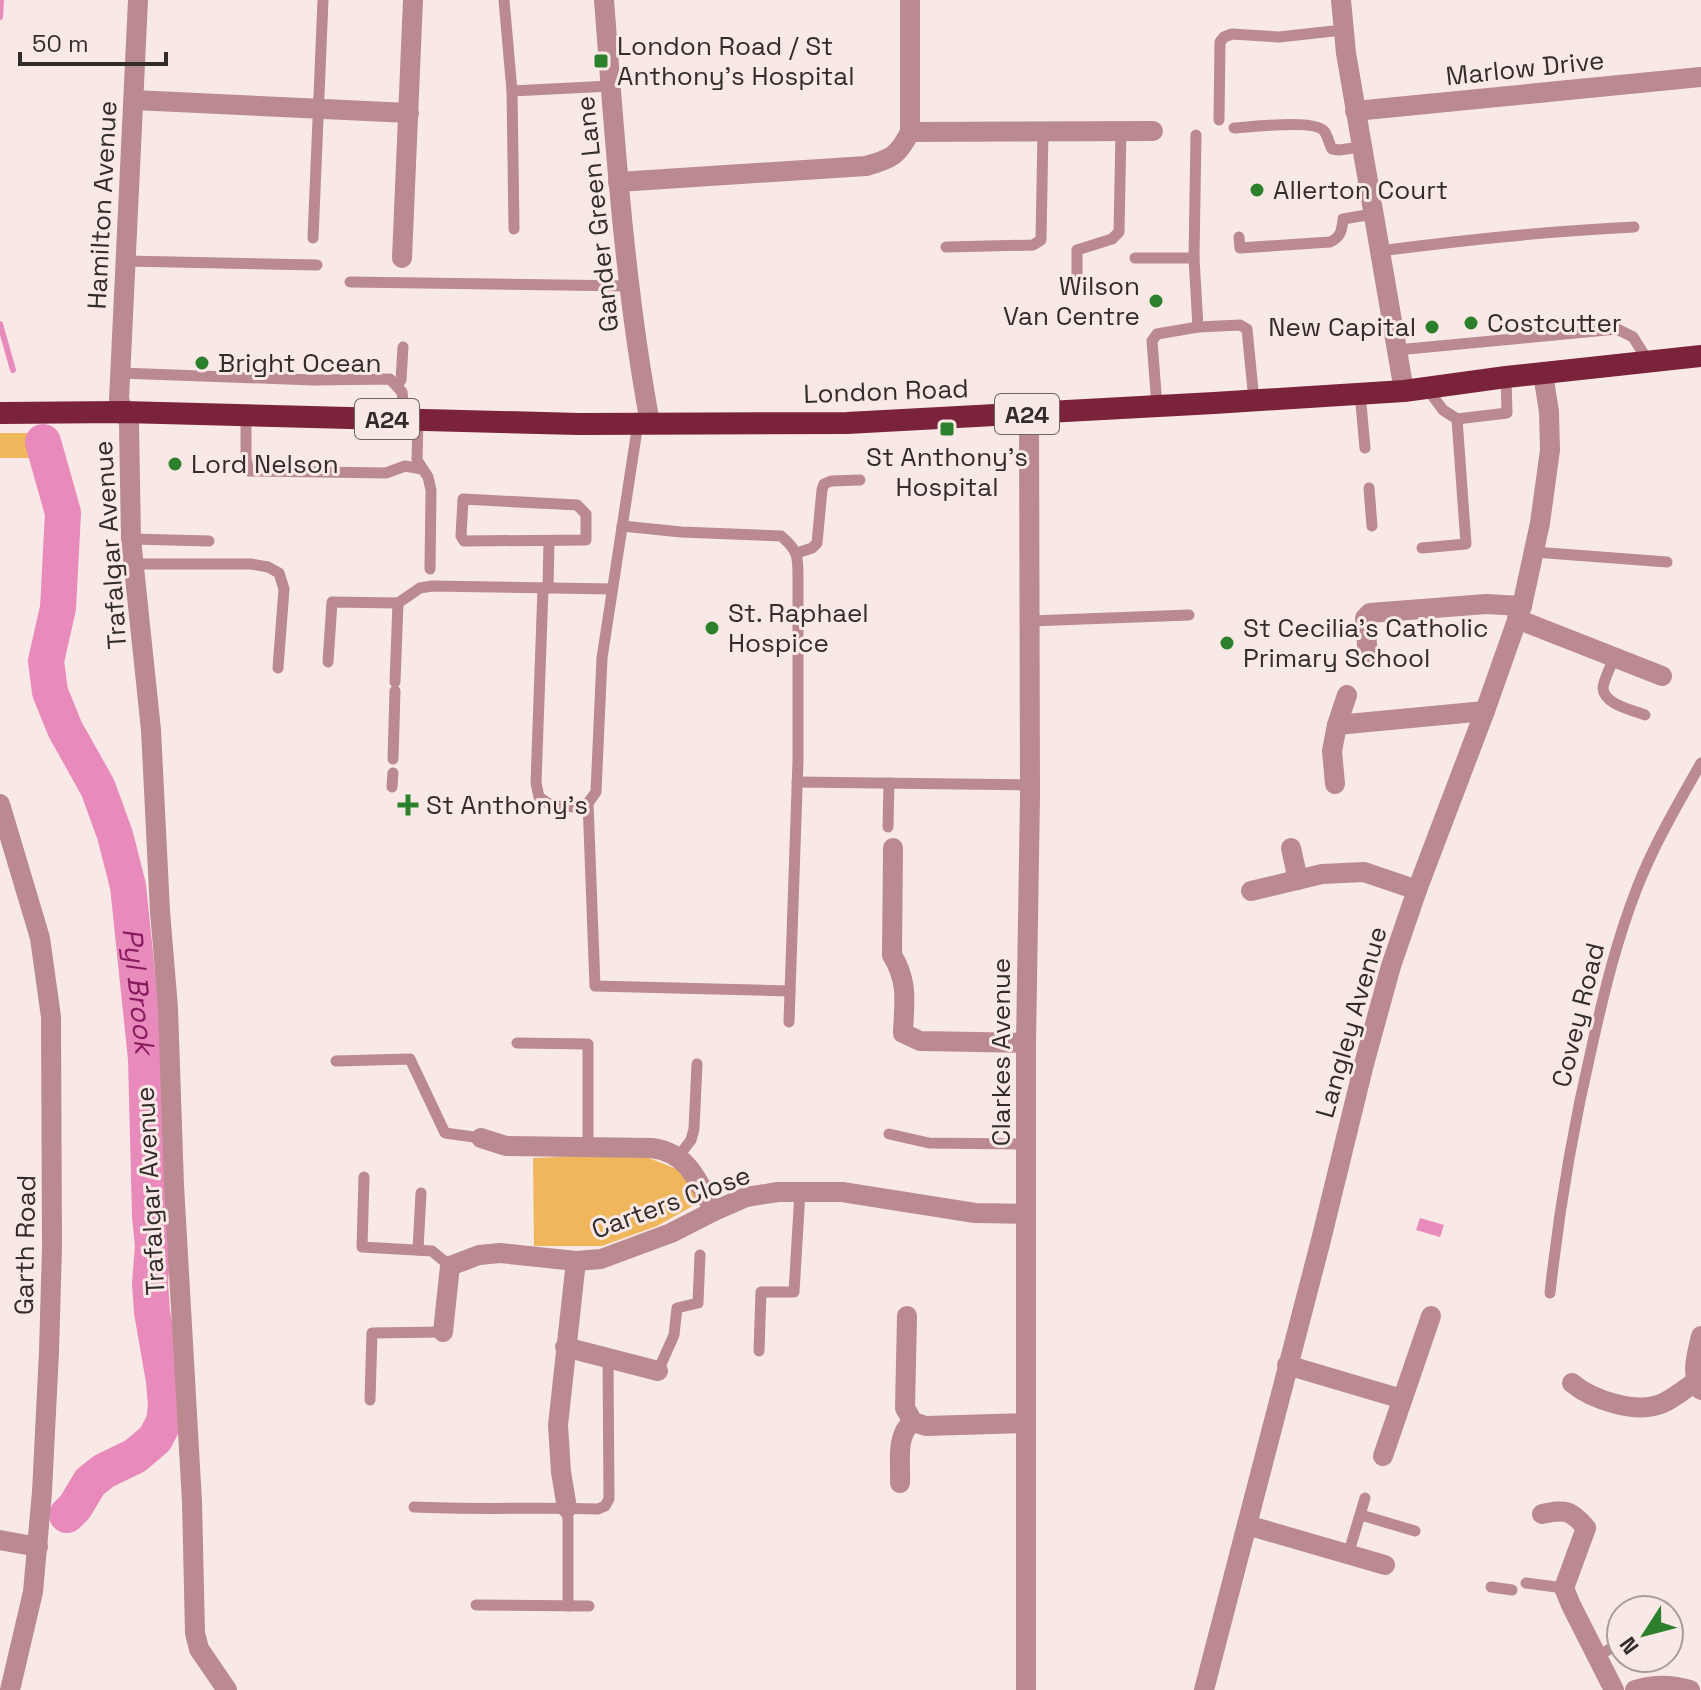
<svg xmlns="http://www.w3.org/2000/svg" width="1701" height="1690" font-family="'Space Grotesk',sans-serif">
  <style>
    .green { fill: #efb65c }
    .water { fill: #e88abb }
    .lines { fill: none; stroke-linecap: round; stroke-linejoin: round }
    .stream { stroke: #e88abb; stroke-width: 6 }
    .river { stroke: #e88abb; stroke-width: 36 }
    .service { stroke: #ba8a90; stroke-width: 11 }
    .minor { stroke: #ba8a90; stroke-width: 20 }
    .tertiary { stroke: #ba8a90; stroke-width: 20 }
    .trunk { stroke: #7b233a; stroke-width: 22 }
    .poi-dot { fill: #2c7f2b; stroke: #f8e9e6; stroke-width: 3 }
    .labels { text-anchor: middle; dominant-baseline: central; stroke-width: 6; stroke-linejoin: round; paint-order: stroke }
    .shield { fill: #f8e9e6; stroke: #6d6563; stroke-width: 2 }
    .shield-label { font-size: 24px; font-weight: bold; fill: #322c2b }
    .poi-label { font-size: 26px; fill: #322c2b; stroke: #f8e9e6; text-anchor: start }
    .street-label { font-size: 26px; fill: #322c2b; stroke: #f8e9e6 }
    .water-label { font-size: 28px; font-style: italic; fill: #891a5f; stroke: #f8e9e6 }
  </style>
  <rect width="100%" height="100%" fill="#f8e9e6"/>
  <!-- green -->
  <g class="green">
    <path d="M0 433H32L36 458H0Z"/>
    <path d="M639 1154 679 1170 697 1189 698 1203 657 1226 602 1246H534L533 1158Z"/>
  </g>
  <!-- water -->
  <path class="water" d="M1420 1218 1444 1225 1440 1237 1416 1230Z"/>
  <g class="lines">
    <!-- stream -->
    <g class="stream">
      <path d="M0 17 1 0"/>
      <path d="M0 324 13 370"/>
    </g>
    <!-- river -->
    <path class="river" id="s1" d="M43 442 63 513 58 608 46 661 50 692 65 729 98 788 115 835 128 886 146 1059 150 1216 153 1246 150 1283 152 1312 164 1381 166 1406 164 1422 155 1439 135 1456 104 1471 90 1482 75 1507 67 1515"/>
    <!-- service -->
    <g class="service">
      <path d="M504 0 512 91 610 86"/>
      <path d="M512 91 514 229"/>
      <path d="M1219 120 1220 42 1224 37 1232 34 1279 37 1343 30"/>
      <path d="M1234 128C1250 127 1315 119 1324 131 1328 136 1329 144 1332 149L1339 150 1361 147"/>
      <path d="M1196 135 1194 258 1198 327 1240 325 1247 329 1254 401"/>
      <path d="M1239 237 1240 248 1330 242C1341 237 1342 230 1343 219L1373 214"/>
      <path d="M313 238 323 0"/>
      <path d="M946 247 1033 245 1041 240 1043 131"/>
      <path d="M1380 251C1464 240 1549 231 1634 227"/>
      <path d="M1135 258H1194"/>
      <path d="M126 261 317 265"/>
      <path d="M1077 278V250L1112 239 1119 232 1121 131"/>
      <path d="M350 282 629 286"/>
      <path d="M1397 350 1617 329 1633 337 1648 361"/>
      <path d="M120 373 314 380 390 379 402 392 405 420"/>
      <path d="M397 386 401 380 403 347"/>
      <path d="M1426 387 1443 410 1457 419 1507 413 1506 377"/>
      <path d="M1360 393 1365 448"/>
      <path d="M1157 406 1152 341 1157 334 1198 327"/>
      <path d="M246 415V459L249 471 386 473 405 466 422 469"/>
      <path d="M418 420 417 460 428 477 431 490 430 569"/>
      <path d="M1369 488 1372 526"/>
      <path d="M463 499 577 505 586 514V540L464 541 461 536Z"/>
      <path d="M622 526 681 532 781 536C799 551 798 557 798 580V760L789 1022"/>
      <path d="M131 539 209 541"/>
      <path d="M1422 548 1466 544 1457 419"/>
      <path d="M1534 552 1667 562"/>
      <path d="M797 553 812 548 817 543 822 490 824 484 831 481 860 480"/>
      <path d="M134 564H251L268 567 279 573 284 589 278 668"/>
      <path d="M543 588 536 783 539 797 552 806 579 807 588 803 596 792 602 658 638 423"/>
      <path d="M548 588 549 541"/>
      <path d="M1030 621 1189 615"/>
      <path d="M1614 657C1612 664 1603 681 1603 688 1604 705 1633 710 1645 715"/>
      <path d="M328 662 332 602 398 603 420 588 432 586 612 589"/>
      <path d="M395 682 398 603"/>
      <path d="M393 759 395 691"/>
      <path d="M797 782 1030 785"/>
      <path d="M392 787 393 773"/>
      <path d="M588 803 595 986 790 991"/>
      <path d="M888 827 889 783"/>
      <path d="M517 1043 588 1044V1147"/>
      <path d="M336 1061 410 1059 445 1133 481 1138"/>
      <path d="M889 1134 929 1143 1026 1144"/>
      <path d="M678 1157 691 1140 694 1129 697 1064"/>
      <path d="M364 1177 362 1247 432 1251 450 1266"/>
      <path d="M418 1250 421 1193"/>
      <path d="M1550 1293C1559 1210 1573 1127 1592 1046 1604 992 1617 939 1637 888 1654 844 1678 804 1701 763"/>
      <path d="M759 1351 761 1292H794L800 1192"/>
      <path d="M658 1371 674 1335 677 1308 698 1303 700 1255"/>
      <path d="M370 1400 372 1333 443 1332"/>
      <path d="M414 1507C475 1510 537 1507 598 1509L605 1506 609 1499 608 1359"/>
      <path d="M567 1508 568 1520V1606"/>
      <path d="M1361 1515 1415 1531"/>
      <path d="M1348 1555 1365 1498"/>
      <path d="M1526 1583 1564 1588"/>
      <path d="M1491 1587 1512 1590"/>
      <path d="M476 1605 589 1606"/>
      <path d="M1597 1656 1621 1643"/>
    </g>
    <!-- minor -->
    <g class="minor">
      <path d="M138 0 119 400 129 423 131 539 151 730 160 911 168 1008 174 1185 192 1502 195 1633 199 1649 227 1690"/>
      <path d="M1341 0 1346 53 1404 391"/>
      <path d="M134 100 409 113"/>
      <path d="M1355 111 1701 77"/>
      <path d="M910 132 1153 131"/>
      <path d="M618 182 866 166C891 159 898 156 910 132V0"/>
      <path d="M402 258 413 0"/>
      <path d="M1517 619 1662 676"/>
      <path d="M1368 657 1365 618 1370 613 1486 604 1522 606"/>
      <path d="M1337 725 1485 711"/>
      <path d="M1335 784 1332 751 1337 725 1347 695"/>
      <path d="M893 848 892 955C909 983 904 1003 903 1033L920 1041 1026 1043"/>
      <path d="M1291 848 1298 880"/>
      <path d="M1251 891 1322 874 1364 872 1417 890"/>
      <path d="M481 1138 506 1146 652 1148C689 1153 698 1182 714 1211"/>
      <path d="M907 1316 905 1408 913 1422 926 1426 1026 1423"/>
      <path d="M443 1332 450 1266 479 1255 500 1253 576 1261 601 1259 671 1233 714 1211 746 1197 778 1192H842L975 1213 1026 1214"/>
      <path d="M1701 1336C1697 1354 1690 1374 1701 1390"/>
      <path d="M565 1347 658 1371"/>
      <path d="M1287 1365 1402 1399"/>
      <path d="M1572 1383C1592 1400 1638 1415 1663 1403 1674 1398 1685 1389 1695 1382"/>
      <path d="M1383 1456 1431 1316"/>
      <path d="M900 1483C901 1464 895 1434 913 1422"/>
      <path d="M567 1508 561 1472 558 1425 576 1261"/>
      <path d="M1542 1514C1566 1509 1571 1510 1586 1528L1564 1588 1571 1605 1614 1690"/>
      <path d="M1247 1525 1385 1565"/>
      <path d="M0 1540 38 1547"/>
      <path d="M1026 1690V1043L1030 796 1029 414"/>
      <path d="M1204 1690 1321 1240 1364 1064 1391 966 1417 890 1485 711 1522 606 1540 523 1550 450 1549 412 1543 374"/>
      <path d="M1635 1690C1654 1684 1671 1684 1690 1690"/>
    </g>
    <!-- tertiary -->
    <g class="tertiary">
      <path d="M604 0C615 141 624 283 650 423"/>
      <path d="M0 804 40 938 51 1017 52 1247 49 1352 42 1492 33 1592 10 1690"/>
    </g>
    <!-- trunk -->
    <path class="trunk" d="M0 413 124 412 579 424 847 423 1214 403 1404 391 1506 377 1701 356"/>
  </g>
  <!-- markers -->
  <g class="poi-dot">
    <rect x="593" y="53" width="16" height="16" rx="4"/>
    <circle cx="1257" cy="190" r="8"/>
    <circle cx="1156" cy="301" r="8"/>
    <circle cx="1471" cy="323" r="8"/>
    <circle cx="1432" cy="327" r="8"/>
    <circle cx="202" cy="363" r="8"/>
    <rect x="939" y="421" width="16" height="16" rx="4"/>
    <circle cx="175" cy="464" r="8"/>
    <circle cx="712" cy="628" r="8"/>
    <circle cx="1227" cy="643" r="8"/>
    <path d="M404 793h8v8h8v8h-8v8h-8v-8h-8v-8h8z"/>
  </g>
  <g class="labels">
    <!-- shield labels -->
    <g class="shield">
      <rect x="995" y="394" width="64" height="40" rx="6"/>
      <rect x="355" y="399" width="64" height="40" rx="6"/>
    </g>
    <g class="shield-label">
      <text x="1027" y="414">A24</text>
      <text x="387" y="419">A24</text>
    </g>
    <!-- poi labels -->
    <g class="poi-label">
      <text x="617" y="46">London Road / St<tspan x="617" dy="30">Anthony's Hospital</tspan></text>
      <text x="1273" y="190">Allerton Court</text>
      <text x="1140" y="286" text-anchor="end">Wilson<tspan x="1140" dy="30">Van Centre</tspan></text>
      <text x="1487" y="323">Costcutter</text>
      <text x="1416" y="327" text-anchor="end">New Capital</text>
      <text x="218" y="363">Bright Ocean</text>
      <text x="947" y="457" text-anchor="middle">St Anthony's<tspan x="947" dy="30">Hospital</tspan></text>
      <text x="191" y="464">Lord Nelson</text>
      <text x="728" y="613">St. Raphael<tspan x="728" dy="30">Hospice</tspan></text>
      <text x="1243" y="628">St Cecilia's Catholic<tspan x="1243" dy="30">Primary School</tspan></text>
      <text x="426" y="805">St Anthony's</text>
    </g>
    <!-- street labels -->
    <g class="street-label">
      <text transform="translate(1525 68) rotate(-6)">Marlow Drive</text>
      <text transform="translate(102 205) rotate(-87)">Hamilton Avenue</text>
      <text transform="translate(597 214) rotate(-96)">Gander Green Lane</text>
      <text transform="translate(886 391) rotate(-2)">London Road</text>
      <text transform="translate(110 545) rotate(-94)">Trafalgar Avenue</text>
      <text transform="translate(1578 1015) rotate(-76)">Covey Road</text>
      <text transform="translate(1351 1022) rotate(-74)">Langley Avenue</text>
      <text transform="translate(1001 1052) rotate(-90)">Clarkes Avenue</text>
      <text transform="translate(150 1191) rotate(-93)">Trafalgar Avenue</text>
      <text transform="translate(671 1202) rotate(-20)">Carters Close</text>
      <text transform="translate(25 1245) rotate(-89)">Garth Road</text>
    </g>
    <!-- water labels -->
    <g class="water-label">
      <text stroke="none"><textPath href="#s1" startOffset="570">Pyl Brook</textPath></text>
    </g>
  </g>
  <!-- north arrow -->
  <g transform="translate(1645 1634) rotate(234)"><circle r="38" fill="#f8e9e6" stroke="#a99d9b" stroke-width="2"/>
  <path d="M0-6L14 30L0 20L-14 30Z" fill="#2c7f2b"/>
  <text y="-12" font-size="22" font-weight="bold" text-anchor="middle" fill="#322c2b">N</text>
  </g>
  <!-- scale -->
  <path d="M20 52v12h146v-12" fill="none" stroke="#322c2b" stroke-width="4"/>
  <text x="32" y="52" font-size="24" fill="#322c2b" stroke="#f8e9e6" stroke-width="6" paint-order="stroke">50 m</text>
</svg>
